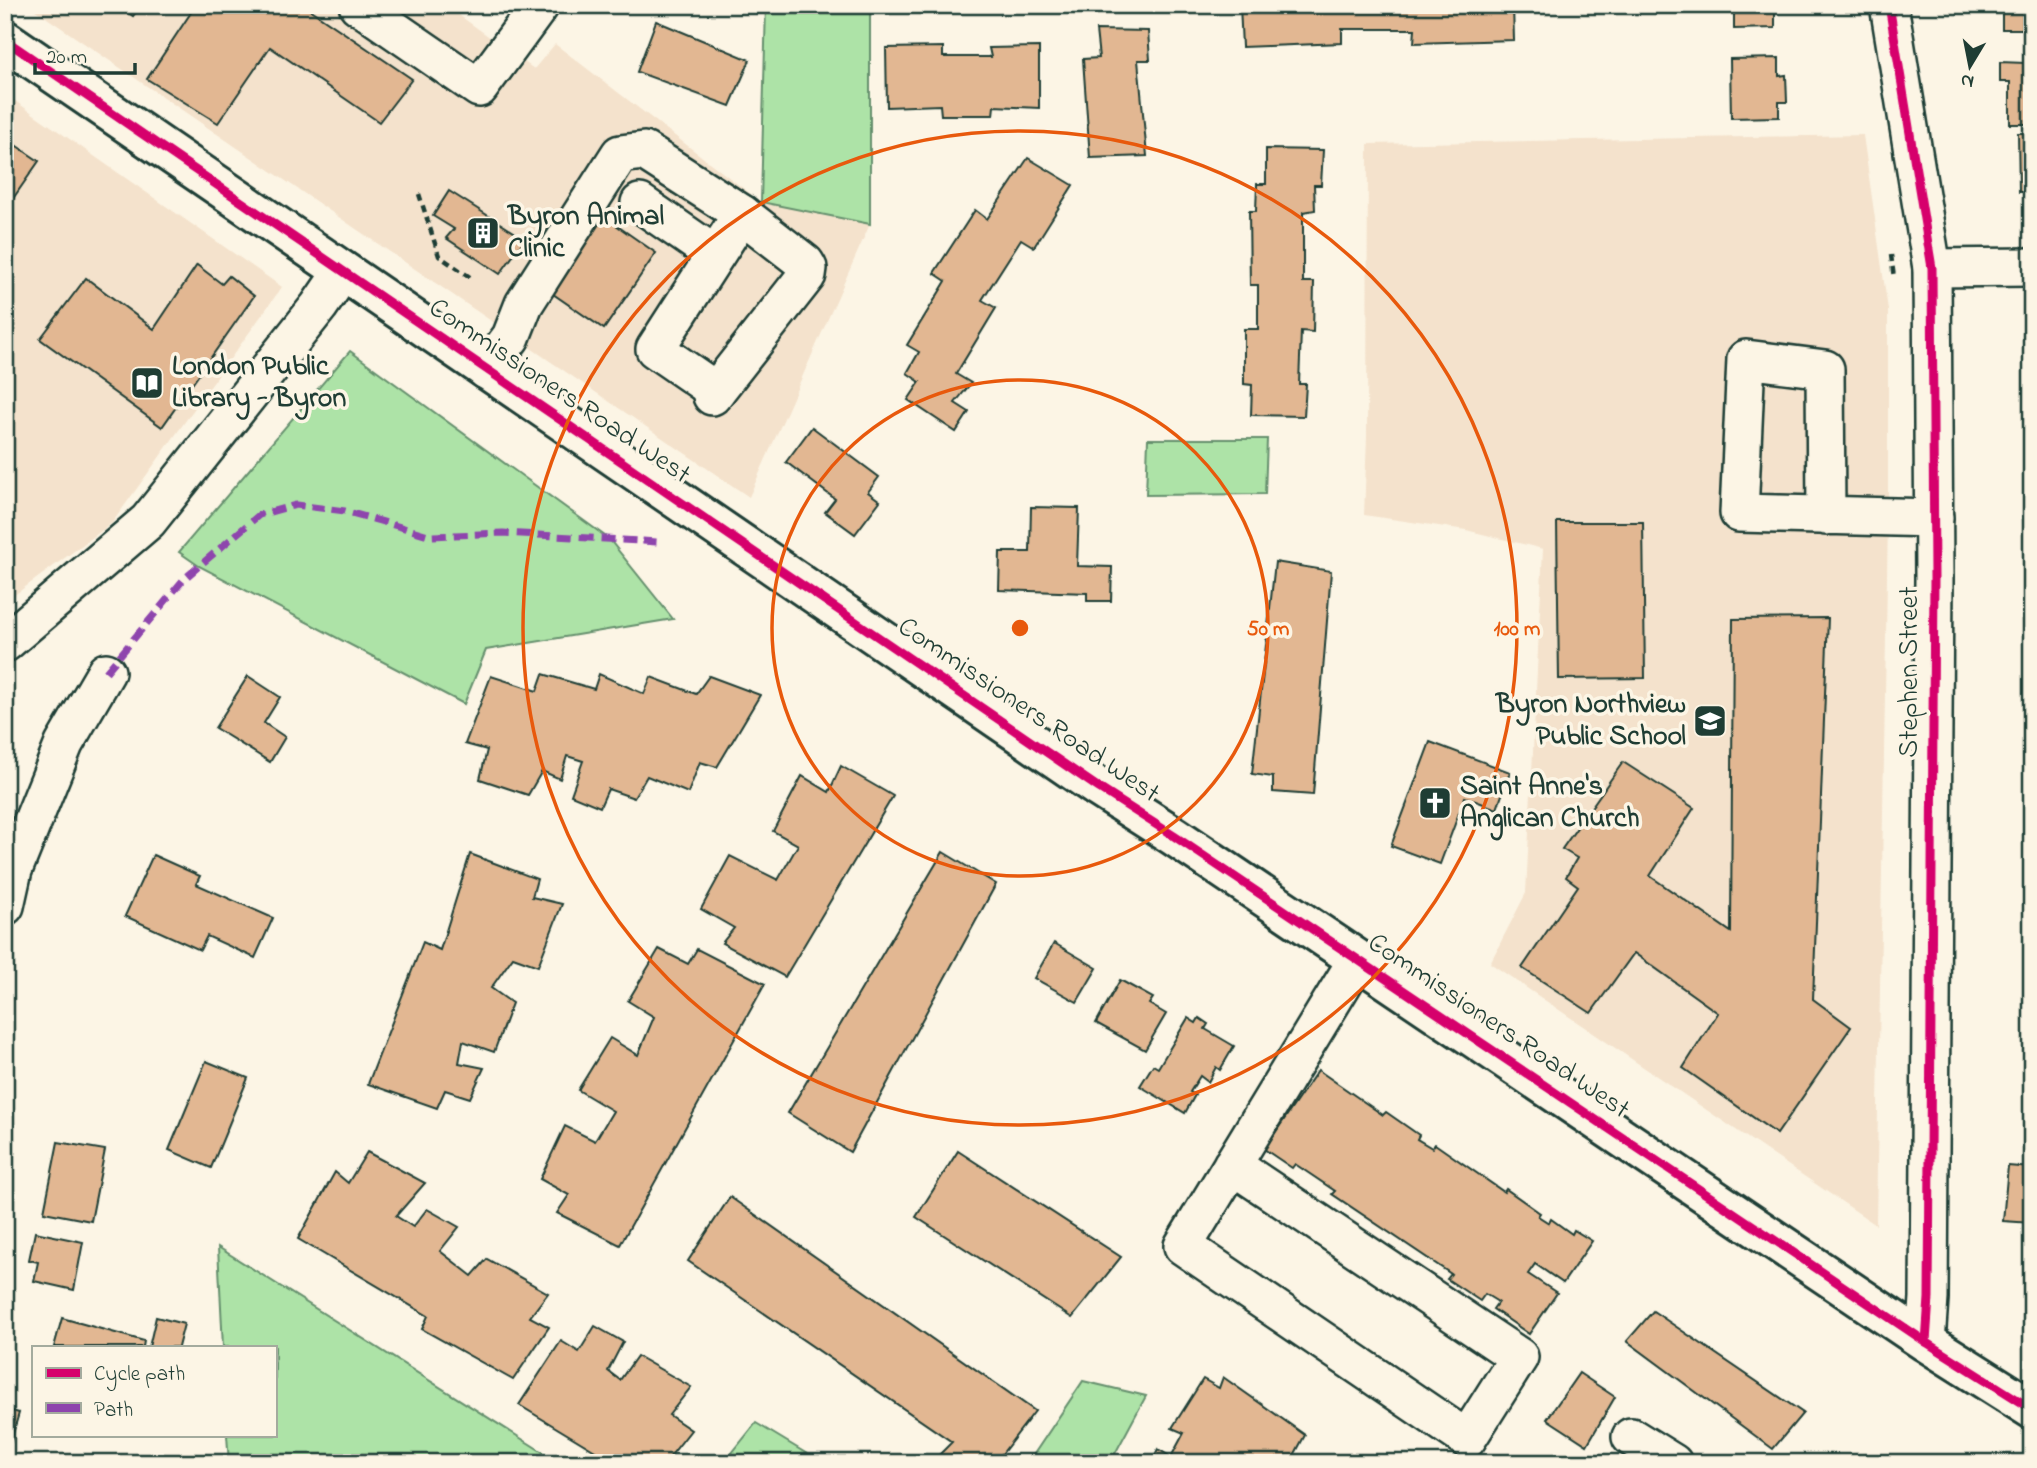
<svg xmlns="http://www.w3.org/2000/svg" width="2037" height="1468" font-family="'Indie Flower',sans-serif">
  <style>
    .built { fill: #f4e2cc }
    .green { fill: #ade3a7; stroke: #66906e; stroke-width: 2 }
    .building { fill: #e2b792; stroke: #1f3d34; stroke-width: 2 }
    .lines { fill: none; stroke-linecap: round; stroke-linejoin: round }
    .minor-casing { stroke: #1f3d34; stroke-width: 42 }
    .major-casing { stroke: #1f3d34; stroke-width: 44 }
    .path { stroke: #1f3d34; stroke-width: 4.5; stroke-dasharray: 7 5; stroke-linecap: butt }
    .minor { stroke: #fcf5e5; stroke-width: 37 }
    .major { stroke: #fcf5e5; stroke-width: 38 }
    .quiet { stroke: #8e44ad; stroke-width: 7; stroke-dasharray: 14 7; stroke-linecap: butt }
    .cycleway-casing { stroke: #fcf5e5; stroke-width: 13 }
    .cycleway { stroke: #d6006c; stroke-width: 9 }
    .ring { fill: none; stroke: #e8590c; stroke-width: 3.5 }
    .labels { text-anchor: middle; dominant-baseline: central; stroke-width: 7; stroke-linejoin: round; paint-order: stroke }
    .poi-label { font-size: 28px; font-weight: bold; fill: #1f3d34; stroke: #fcf5e5; text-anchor: start }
    .street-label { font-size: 28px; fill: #1f3d34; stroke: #fcf5e5 }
    .centre { fill: #e8590c; stroke: #fcf5e5; stroke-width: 3.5 }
    .ring-label { font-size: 21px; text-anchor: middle; font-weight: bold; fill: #e8590c; stroke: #fcf5e5; stroke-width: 7; stroke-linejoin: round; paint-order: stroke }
  </style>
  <rect width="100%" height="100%" fill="#fcf5e5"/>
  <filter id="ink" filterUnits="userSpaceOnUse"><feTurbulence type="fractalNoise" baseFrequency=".0143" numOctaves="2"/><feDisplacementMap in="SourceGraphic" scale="14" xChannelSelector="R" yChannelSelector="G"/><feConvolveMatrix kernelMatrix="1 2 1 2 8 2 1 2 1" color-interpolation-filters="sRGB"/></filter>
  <g filter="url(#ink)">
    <!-- built -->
    <g class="built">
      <path d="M28 5H445L534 69 555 44 761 202 870 224 749 497Z"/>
      <path d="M5 94 282 287 112 523 5 602Z"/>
      <path d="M1863 135 1888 310V518L1876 1225 1490 963 1526 893 1543 549 1466 530 1364 515 1367 436 1368 144Z"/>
    </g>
    <!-- green -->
    <g class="green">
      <path d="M766 5H870V224L761 202Z"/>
      <path d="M350 351 609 539 673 619 486 650 464 704 199 566 179 552Z"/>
      <path d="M1148 439H1267L1265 494 1146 495Z"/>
      <path d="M218 1247 560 1463H229L227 1435H275V1347H223Z"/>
      <path d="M1083 1381 1146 1396 1110 1463H1028Z"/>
      <path d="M756 1423 822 1463H724Z"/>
    </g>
    <!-- building -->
    <g class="building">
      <path d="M117 5H141L133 16Z"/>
      <path d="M196 5H303L412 79 379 122 270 47 218 123 147 79Z"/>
      <path d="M1240 5H1513L1514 40 1414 43 1415 29H1342V43L1242 47Z"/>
      <path d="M1734 5H1775V28L1734 29Z"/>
      <rect x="2002" y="5" width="30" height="24"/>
      <path d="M656 21 750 60 730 106 637 72Z"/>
      <path d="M1096 30 1148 31 1150 60H1138L1147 156 1090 158 1083 59 1099 58Z"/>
      <path d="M943 47V57H991L989 48 1039 47V108L994 106 993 115H941L940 105 887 107 886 48Z"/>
      <path d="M2024 55H2032V124H2010V82H2000V62L2025 63Z"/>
      <path d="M1779 58V76L1786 75 1787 102H1779V117L1731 118 1730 59Z"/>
      <path d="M2018 133H2032V192H2019Z"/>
      <path d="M5 138 39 161 5 210Z"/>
      <path d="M1266 149 1323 150 1321 185H1314L1315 210 1303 212V282H1314L1313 332 1301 331 1299 384H1306L1304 416 1251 415 1252 385 1244 384V329H1258V285H1250L1249 211H1256L1257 184H1266Z"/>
      <path d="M1028 158 1073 185 1034 247 1021 239 982 300 996 308 956 374 971 383 955 403 969 412 956 432 908 400 920 382 907 373 919 352 907 345 946 281 934 273 975 210 987 219Z"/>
      <path d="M449 191 525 239 500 274 446 238 454 229 433 216Z"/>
      <path d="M593 209 656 253 604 329 540 285Z"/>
      <path d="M197 265 222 284 229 276 254 296 162 427 40 339 86 278 154 329Z"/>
      <rect x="2030" y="349" width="2" height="49"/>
      <path d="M812 427 879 477 868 492 880 501 855 534 825 512 835 499 786 462Z"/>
      <path d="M1031 507 1079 508 1077 566 1112 567 1111 601H1087V593L999 590 1000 552H1030Z"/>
      <path d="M1557 522H1643L1645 678 1559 679Z"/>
      <path d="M1275 562 1331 571 1313 795 1273 792V777L1252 774Z"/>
      <path d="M1828 618 1813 999 1851 1027 1777 1134 1683 1068 1718 1013 1634 953 1591 1013 1522 968 1578 886 1566 877 1577 858 1562 849 1623 762 1694 808 1650 876 1731 932 1733 619Z"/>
      <path d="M543 674 594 689 599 674 644 694 651 677 696 694 709 676 760 695 717 767 700 762 688 793 647 776 634 798 608 789 600 807 571 795 583 761 567 756 560 779 542 771 528 795 480 779 487 750 465 744 491 676 537 691Z"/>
      <path d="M248 676 280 697 264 723 285 737 270 762 215 728Z"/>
      <path d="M1430 742 1510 772 1497 809 1465 797 1440 864 1391 846Z"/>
      <path d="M841 766 893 796 785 977 722 943 734 928 701 909 730 856 778 880 798 845 773 831 802 776 829 792Z"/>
      <path d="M943 852 996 884 850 1152 788 1113Z"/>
      <path d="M470 854 537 879 532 897 562 904 538 966 513 957 491 988 512 1003 494 1052 463 1041 459 1063 484 1068 470 1098 445 1090 437 1108 368 1084 423 942 440 950Z"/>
      <path d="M153 855 200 876 196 884 273 918 255 958 207 936 200 950 125 916Z"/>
      <path d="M1054 943 1097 968 1077 1002 1034 978Z"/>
      <path d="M659 949 688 964 697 949 765 984 620 1245 557 1213 569 1195 540 1179 565 1126 595 1141 613 1111 578 1090 610 1038 638 1055 654 1017 628 1001Z"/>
      <path d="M1120 980 1153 998 1149 1004 1166 1014 1145 1050 1096 1023Z"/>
      <path d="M1188 1018 1196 1023 1199 1018 1208 1024 1205 1029 1234 1046 1220 1070 1216 1067 1208 1082 1200 1076 1190 1092 1195 1095 1185 1113 1140 1086 1153 1065 1158 1068Z"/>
      <path d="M206 1061 248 1078 211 1168 169 1150Z"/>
      <path d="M1318 1070 1383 1115 1386 1112 1419 1135 1417 1139 1432 1148 1435 1144 1504 1192 1506 1189 1540 1213 1538 1216 1549 1223 1551 1219 1572 1234 1574 1230 1592 1241 1563 1283 1535 1264 1528 1274 1557 1293 1529 1334 1493 1309 1498 1302 1485 1294 1480 1301 1447 1279 1451 1274 1332 1194 1335 1191 1295 1164 1292 1168 1264 1149Z"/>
      <path d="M58 1142 105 1150 91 1221 44 1212Z"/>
      <path d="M958 1151 1121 1257 1072 1318 916 1217Z"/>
      <path d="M367 1152 425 1183 396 1216 413 1227 427 1209 459 1227 440 1251 472 1276 487 1259 548 1293 530 1317 549 1327 513 1380 422 1329 428 1316 298 1239 335 1172 348 1183Z"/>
      <path d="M2008 1166 2031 1168 2032 1223 2003 1221Z"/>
      <path d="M730 1197 1035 1411 995 1463H952L940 1454 952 1442 688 1261Z"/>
      <path d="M35 1232 83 1242 74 1290 34 1281 38 1262 29 1260Z"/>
      <path d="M1653 1311 1803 1413 1773 1449 1627 1341Z"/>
      <path d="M156 1317 184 1324 178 1347H149Z"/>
      <path d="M62 1318 144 1341 143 1347H54Z"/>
      <path d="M595 1326 623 1342 608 1371 620 1380 637 1356 691 1387 669 1415 691 1430 665 1463H615L519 1405 561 1341 579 1352Z"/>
      <path d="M1579 1373 1615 1397 1587 1445 1547 1419Z"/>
      <path d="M1223 1377 1305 1435 1290 1463H1151L1158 1449 1171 1457 1184 1433 1172 1428 1203 1379 1219 1388Z"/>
      <path d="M5 1409 19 1413 5 1461Z"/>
    </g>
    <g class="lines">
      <defs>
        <g id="minor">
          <path d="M358 5 479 88 540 5"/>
          <path d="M1889 5 1932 268 1934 578 1929 1298 1926 1342"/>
          <path d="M640 203 715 255"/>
          <path d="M1932 268 2032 267"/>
          <path d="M486 370 511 337 524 304 620 154 644 151 742 214 805 263 808 268 807 275 712 396"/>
          <path d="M716 391 655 349 742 214"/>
          <path d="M1826 516 1825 369 1746 359 1739 513 1934 518"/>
          <path d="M5 643 148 521 319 306 343 271"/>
          <path d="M5 906 13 870 64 744 106 672"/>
          <path d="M1232 1165 1519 1357 1467 1439 1183 1246 1357 960"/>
          <path d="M1631 1437 1673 1463"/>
        </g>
        <path id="major" d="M5 40 1099 788 1174 836 1926 1342 2032 1409"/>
      </defs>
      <!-- minor casing -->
      <use href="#minor" class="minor-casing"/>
      <!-- major casing -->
      <use href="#major" class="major-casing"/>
      <!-- path -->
      <g class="path">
        <path d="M419 194 439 256 470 277"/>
        <path d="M1891 255 1894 278"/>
      </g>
      <!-- minor -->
      <use href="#minor" class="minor"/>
      <!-- major -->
      <use href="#major" class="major"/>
      <!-- quiet -->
      <path class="quiet" d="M106 672 184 579 259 515 296 505 345 511 432 536 503 533 658 542"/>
      <defs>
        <g id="cycleway">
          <path d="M1889 5 1932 268 1934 578 1929 1298 1926 1342"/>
          <path d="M5 40 1099 788 1174 836 1926 1342 2032 1409"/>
        </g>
      </defs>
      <!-- cycleway casing -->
      <use href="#cycleway" class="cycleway-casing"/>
      <!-- cycleway -->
      <use href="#cycleway" class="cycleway"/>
    </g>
  </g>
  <!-- distance rings -->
  <g class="ring">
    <circle cx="1020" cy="628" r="248"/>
    <circle cx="1020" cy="628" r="497"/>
  </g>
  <!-- icons -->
  <defs>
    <symbol id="building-square" viewBox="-11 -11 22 22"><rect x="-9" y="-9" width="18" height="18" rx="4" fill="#1f3d34" stroke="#fcf5e5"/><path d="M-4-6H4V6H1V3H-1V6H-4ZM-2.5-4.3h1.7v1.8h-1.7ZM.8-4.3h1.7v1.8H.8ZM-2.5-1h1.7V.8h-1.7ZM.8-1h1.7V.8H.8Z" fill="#fff"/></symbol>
    <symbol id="library-square" viewBox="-11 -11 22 22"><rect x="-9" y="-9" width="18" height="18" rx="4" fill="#1f3d34" stroke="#fcf5e5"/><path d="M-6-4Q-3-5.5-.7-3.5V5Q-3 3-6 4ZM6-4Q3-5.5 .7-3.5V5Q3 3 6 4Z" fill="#fff"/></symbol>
    <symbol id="school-square" viewBox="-11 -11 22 22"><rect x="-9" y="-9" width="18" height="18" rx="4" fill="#1f3d34" stroke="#fcf5e5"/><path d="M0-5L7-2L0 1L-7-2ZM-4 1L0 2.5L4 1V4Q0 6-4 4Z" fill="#fff"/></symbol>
    <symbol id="church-square" viewBox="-11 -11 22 22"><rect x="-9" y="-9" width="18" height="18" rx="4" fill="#1f3d34" stroke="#fcf5e5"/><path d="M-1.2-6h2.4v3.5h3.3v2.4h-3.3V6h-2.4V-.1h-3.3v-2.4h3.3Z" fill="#fff"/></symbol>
  </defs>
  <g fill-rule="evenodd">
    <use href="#building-square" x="464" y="214" width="38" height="38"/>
    <use href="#library-square" x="128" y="364" width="38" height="38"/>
    <use href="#school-square" x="1691" y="702" width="38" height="38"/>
    <use href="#church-square" x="1416" y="784" width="38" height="38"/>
  </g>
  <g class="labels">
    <!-- poi labels -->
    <g class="poi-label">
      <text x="508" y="217">Byron Animal<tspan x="508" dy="32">Clinic</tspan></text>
      <text x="172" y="367">London Public<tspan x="172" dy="32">Library - Byron</tspan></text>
      <text x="1686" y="705" text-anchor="end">Byron Northview<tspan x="1686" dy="32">Public School</tspan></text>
      <text x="1460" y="787">Saint Anne's<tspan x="1460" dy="32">Anglican Church</tspan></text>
    </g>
    <!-- street labels -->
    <g class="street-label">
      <text transform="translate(559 392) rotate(34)">Commissioners Road West</text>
      <text transform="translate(1910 672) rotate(-90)">Stephen Street</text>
      <text transform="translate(1028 711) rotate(34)">Commissioners Road West</text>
      <text transform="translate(1498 1027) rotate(34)">Commissioners Road West</text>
    </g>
  </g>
  <circle cx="1020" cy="628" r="10" class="centre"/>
  <g class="ring-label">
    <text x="1268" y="635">50 m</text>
    <text x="1517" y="635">100 m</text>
  </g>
  <!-- margin -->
  <rect width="2037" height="1468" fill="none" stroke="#fcf5e5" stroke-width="28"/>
  <rect x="14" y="14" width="2009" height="1440" fill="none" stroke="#1f3d34" stroke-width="2.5" filter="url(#ink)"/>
  <!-- legend -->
  <rect x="32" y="1346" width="245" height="91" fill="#fcf5e5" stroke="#a4ab9e" stroke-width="2"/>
  <rect x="46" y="1368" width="35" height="10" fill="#d6006c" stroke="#a4ab9e" stroke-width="2"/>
  <text x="94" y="1380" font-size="21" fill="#1f3d34">Cycle path</text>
  <rect x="46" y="1403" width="35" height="10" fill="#8e44ad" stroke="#a4ab9e" stroke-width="2"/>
  <text x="94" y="1416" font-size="21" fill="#1f3d34">Path</text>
  <!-- north arrow -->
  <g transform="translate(1970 66) rotate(190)" stroke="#fcf5e5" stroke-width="5" paint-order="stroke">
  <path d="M0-5L12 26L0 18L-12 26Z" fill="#1f3d34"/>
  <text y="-10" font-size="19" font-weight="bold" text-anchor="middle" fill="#1f3d34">N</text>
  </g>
  <!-- scale -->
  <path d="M35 63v10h100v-10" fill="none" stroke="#1f3d34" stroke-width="3.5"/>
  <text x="46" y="63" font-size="21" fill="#1f3d34" stroke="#fcf5e5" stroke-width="5" paint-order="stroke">20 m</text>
</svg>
